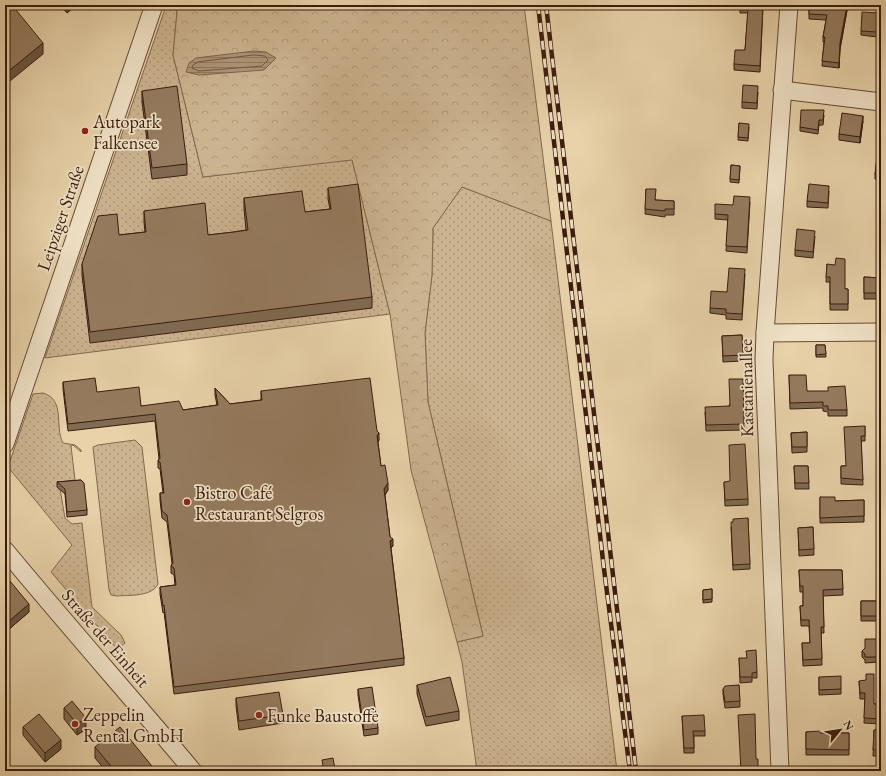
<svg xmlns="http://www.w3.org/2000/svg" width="886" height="776" font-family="'EB Garamond',serif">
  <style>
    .green { fill: url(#green-dots); stroke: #83684f }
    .forest { fill: url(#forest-crowns); stroke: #83684f }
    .water { fill: url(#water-rules); stroke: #7f644c }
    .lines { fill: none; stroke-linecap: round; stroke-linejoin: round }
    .shore { stroke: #745842; stroke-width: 1 }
    .minor-casing { stroke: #664a36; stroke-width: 19 }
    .minor { stroke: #f0e2c7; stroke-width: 17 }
    .rail-casing { stroke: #3b1c0f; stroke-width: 4.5 }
    .rail { stroke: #f0e2c7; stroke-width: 3; stroke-dasharray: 9; stroke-linecap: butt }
    .wall { fill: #806a52; stroke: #3b1c0f }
    .shaded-wall { fill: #685642; stroke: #3b1c0f }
    .building { fill: #957b5f; stroke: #3b1c0f }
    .poi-dot { fill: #8f2418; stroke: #f0e2c7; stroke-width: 1.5 }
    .labels { text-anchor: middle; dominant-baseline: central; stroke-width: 3.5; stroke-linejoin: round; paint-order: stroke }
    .poi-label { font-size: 18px; fill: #3b1c0f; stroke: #f0e2c7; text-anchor: start }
    .street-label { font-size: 18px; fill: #3b1c0f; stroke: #f0e2c7 }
  </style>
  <defs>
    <pattern id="green-dots" width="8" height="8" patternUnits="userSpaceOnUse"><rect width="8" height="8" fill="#cbb38f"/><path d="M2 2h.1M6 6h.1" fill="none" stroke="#af997a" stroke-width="1.8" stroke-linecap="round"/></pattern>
    <pattern id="forest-crowns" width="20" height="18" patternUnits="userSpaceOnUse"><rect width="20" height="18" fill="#cbb38f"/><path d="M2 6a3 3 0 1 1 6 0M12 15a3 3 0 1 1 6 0" fill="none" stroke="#af997a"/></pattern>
    <pattern id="water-rules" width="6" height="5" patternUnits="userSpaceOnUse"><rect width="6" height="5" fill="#ad9475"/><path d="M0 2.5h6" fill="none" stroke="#8e785e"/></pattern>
  </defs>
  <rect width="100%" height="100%" fill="#e8d2a9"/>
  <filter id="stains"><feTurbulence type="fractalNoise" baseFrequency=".005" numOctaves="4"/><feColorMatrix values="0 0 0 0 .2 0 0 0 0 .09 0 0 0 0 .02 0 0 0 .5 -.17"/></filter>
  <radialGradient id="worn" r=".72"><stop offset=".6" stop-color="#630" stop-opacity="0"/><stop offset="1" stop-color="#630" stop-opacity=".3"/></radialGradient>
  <!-- green -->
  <g class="green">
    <path d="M174 5 177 12 173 55 203 177 352 159 390 314 45 358 166 6Z"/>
    <path d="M462 187 551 221 617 771H477L462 662 457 642 483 636 428 402 425 333 432 275 433 228Z"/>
    <path d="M43 393C66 400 54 426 63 443L75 445 81 450V452L73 445 71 446 75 480 68 481 60 489 65 518 72 524 82 523 92 607 121 635 125 643 117 649 51 572 72 545 8 467 33 394Z"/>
    <path d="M135 440 142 447 158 584C152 597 129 595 117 596L111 595 109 590 93 447 98 445Z"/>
  </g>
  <!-- forest -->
  <path class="forest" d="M174 5H524L551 221 462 187 433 228 432 275 425 333 428 402 483 636 457 642 411 470 390 314 352 160 203 177 173 55 177 12Z"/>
  <!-- water -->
  <path class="water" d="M254 51 266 52 276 58 264 70 199 75 186 72 189 63 196 58Z"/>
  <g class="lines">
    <!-- shore -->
    <path class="shore" d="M254 55 265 56 268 60 262 66 199 71 192 68 193 65 198 62Z"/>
    <defs>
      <g id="minor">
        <path d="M782 90 881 102"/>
        <path d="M765 333 881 332"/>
        <path d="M5 444 154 5"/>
        <path d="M5 550C67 625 131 697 193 771"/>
        <path d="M780 771 764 360 765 333 789 5"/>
      </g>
    </defs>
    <!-- minor casing -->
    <use href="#minor" class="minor-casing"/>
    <!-- minor -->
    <use href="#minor" class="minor"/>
    <defs>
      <g id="rail">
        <path d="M538 5 604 569 630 771"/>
        <path d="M546 5 636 771"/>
      </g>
    </defs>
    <!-- rail casing -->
    <use href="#rail" class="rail-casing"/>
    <!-- rail -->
    <use href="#rail" class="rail"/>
  </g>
  <!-- wall -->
  <g class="wall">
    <path d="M60 5H76L67 13Z"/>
    <path d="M740 5H765V7H763L760 72 734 70V64L745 50 748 13H740Z"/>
    <path d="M809 5H848L840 49 839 68 822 66 824 42H823V37L826 20 809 19Z"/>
    <path d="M879 18 877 37 861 35V31Z"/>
    <path d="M142 91 187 164V175L152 179 142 102Z"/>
    <path d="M758 92 757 109 742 108V102Z"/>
    <path d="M824 115 823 125H819L818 134 800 131V127Z"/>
    <path d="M863 121 860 143 839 140V134Z"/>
    <path d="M739 123 749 127 748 141 738 140Z"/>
    <path d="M881 155V180L875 179V174Z"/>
    <path d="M731 165 740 166 739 183 730 182Z"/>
    <path d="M328 188 372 297V308L90 343 82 275V264L119 235 145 232 144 222V211L208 235 234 232 246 230 244 209V198L305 212 330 209 328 199Z"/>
    <path d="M646 189 656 200 674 201V215H665V217L645 214Z"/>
    <path d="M829 191 828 208 807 207V201Z"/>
    <path d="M750 202 747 253 726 251 728 220 715 219V214L733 205Z"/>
    <path d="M815 236 813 258 795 256V250Z"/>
    <path d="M827 264 845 289H848V310H830V282H826Z"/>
    <path d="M745 274 742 320 726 319V315L710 313V308Z"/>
    <path d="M864 277 881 278V299H864Z"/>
    <path d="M742 335 743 361 723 362 722 336Z"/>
    <path d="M816 345H825L826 357H816Z"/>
    <path d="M789 375 807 391 847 410V416H828V412L823 411V408L790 409Z"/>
    <path d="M743 379 744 430 706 431 705 412 729 406Z"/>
    <path d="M63 382 141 406 183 410 217 405 215 395V388L230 404 261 400V391L377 431 379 440 378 442 381 466 388 490 385 495 390 537 393 546 391 548 404 658V665L174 694 164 612 163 613 160 594V587L175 585 174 575 171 573V566L172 564 167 522 162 518 160 500V493H163L160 469 158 468V461L159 459 155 421 68 431 63 389Z"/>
    <path d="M865 426V441H861L863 485 841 484V466H846Z"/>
    <path d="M807 432V452L792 453 791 433Z"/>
    <path d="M794 466H808L809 489H795Z"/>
    <path d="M81 480 87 510V515L67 517 65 494 57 487V482Z"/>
    <path d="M724 482 748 499V505L725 506Z"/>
    <path d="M820 497 835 501 864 500V522L820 523Z"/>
    <path d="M748 518 750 569 733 570 731 527Z"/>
    <path d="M813 527 814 555 799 556 798 528Z"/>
    <path d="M799 570H842L843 595 823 596 824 633H821L822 665 803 666 802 643H810L809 626H801L800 606H803V592H800Z"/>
    <path d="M5 575 29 612 8 630 5 626Z"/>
    <path d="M712 589V602L703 603V590Z"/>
    <path d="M861 601H881V636H880V621H861Z"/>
    <path d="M880 639 881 662 865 663V660L862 657V651Z"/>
    <path d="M739 658 757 672V678H752V682L740 683Z"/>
    <path d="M819 677 841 689V694L819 695Z"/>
    <path d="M859 681 874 704H881V724L864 723 865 699H860Z"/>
    <path d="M417 685 459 711V720L426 726 417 694Z"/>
    <path d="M739 685 740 707 725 708 723 694V689Z"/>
    <path d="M358 689 378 728V734L364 736 358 695Z"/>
    <path d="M236 698 283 715V723L239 730 236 706Z"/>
    <path d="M64 708 86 729 77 735 64 719Z"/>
    <path d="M682 716 705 731V736H694V753H684Z"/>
    <path d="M23 727 61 749 45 762 23 735Z"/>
    <path d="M874 730H881V756H873Z"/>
    <path d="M806 732 820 733H849V755H806Z"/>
    <path d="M95 747 156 771H106L95 758Z"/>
  </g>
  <!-- shaded-wall -->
  <g class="shaded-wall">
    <path d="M67 5H76L67 13Z"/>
    <path d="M847 5H848L840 49 839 68 840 43Z"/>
    <path d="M43 43V54L5 85V74Z"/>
    <path d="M863 116V121L860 143V137Z"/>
    <path d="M379 433V440L377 443V436Z"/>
    <path d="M388 483V490L384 496V489Z"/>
    <path d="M393 539V546L390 548V541Z"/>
    <path d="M29 604V612L8 630V622Z"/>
    <path d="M86 718V729L77 735V724Z"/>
    <path d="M61 740V749L45 762V753Z"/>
  </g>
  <!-- building -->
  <g class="building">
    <path d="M5 5H12L43 43 5 74Z"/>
    <path d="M740 5H763L760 66 734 64 735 50H745L748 8 740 7Z"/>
    <path d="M809 5H847L840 43 839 63 822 61 825 37H823L827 15 809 14Z"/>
    <path d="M862 12 879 13 877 32 861 31Z"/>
    <path d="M743 85 758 86 757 103 742 102Z"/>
    <path d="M177 86 187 164 152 168 142 91Z"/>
    <path d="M801 110H824L823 120H819L818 130 800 127Z"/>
    <path d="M842 113 863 116 860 137 839 134Z"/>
    <path d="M739 123 749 124 748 138 738 137Z"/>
    <path d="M877 155H881V174H875Z"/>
    <path d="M731 165 740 166 739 180 730 179Z"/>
    <path d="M358 184 372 297 90 332 82 264 98 216 117 214 119 235 146 232 144 211 205 203 208 235 234 232 248 230 244 198 302 191 305 212 331 209 328 188Z"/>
    <path d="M809 184 829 186 828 203 807 201Z"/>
    <path d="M646 189H656L655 200 674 201V209H665V211L645 209Z"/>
    <path d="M734 196 750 197 747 247 726 246 728 215 715 214V204L733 205Z"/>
    <path d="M797 229 815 231 813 252 795 250Z"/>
    <path d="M836 258 845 259V289H848V304H830V277H826L827 264 835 265Z"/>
    <path d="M729 268 745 269 742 314 726 313V309L710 308 711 291 727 292Z"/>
    <path d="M864 277 881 278V293H864Z"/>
    <path d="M742 335 743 355 723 356 722 336Z"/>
    <path d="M816 345H825L826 354 816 355Z"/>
    <path d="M789 375H806L807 391H828V387L845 386 847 410H828V406H823V402L790 403Z"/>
    <path d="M95 378 97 392 139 387 141 406 179 401 183 410 218 405 215 388 230 404 262 400 261 391 370 378 377 431 379 433 377 436 381 466 385 465 388 483 384 489 390 537 393 539 390 541 404 658 174 687 164 605 163 606 160 587 176 585 174 568 171 566 173 563 167 515 162 511 160 493H164L160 462 158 461 160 458 155 414 68 424 63 382Z"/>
    <path d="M729 379H743L744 424 706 425 705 407 730 406Z"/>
    <path d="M865 426V436H861L863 480 841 478V466H846L844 427Z"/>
    <path d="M807 432V447H792L791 433Z"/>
    <path d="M745 444 748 499 725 500 724 482 730 481 729 445Z"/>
    <path d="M794 466H808L809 483H795Z"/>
    <path d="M81 480 84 483 87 510 67 512 65 489 57 482Z"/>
    <path d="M820 497H835V501L864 500V516L820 518Z"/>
    <path d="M748 518 750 564 733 565 731 522H733V519Z"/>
    <path d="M813 527 814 549 799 550 798 528Z"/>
    <path d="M799 570H842L843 589 823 590 824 627H821L822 659 803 660 802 643H810L809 620H801L800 606H803V586H800Z"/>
    <path d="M5 575 29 604 8 622 5 618Z"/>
    <path d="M712 589V599L703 600V590Z"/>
    <path d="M861 601H881V631H880V616H861Z"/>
    <path d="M865 639H880L881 657H865V654L862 651 865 648Z"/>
    <path d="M756 650 757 672 752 673V677H740L739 658H747L746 651Z"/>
    <path d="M866 674H874V704H881V719L864 718 865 693H860L859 681 866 680Z"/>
    <path d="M841 676V689L819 690V677Z"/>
    <path d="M450 677 459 711 426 717 417 685Z"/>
    <path d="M739 685 740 701 725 702 723 689 725 686Z"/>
    <path d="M372 687 378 728 364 730 358 689Z"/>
    <path d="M279 692 283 715 239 721 236 698Z"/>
    <path d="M72 701 86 718 77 724 64 708Z"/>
    <path d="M39 714 61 740 45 753 23 727Z"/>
    <path d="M755 714 756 759H758V771H741L738 715Z"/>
    <path d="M704 715 705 731H693L694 748H684L682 716Z"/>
    <path d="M120 727 156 771H115L95 747Z"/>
    <path d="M874 730H881V750H873Z"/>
    <path d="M820 731V733H849V750L806 749V732Z"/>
    <path d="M333 758 335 769 341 768V771H314V767L323 766 322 760Z"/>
  </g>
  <!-- markers -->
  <g class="poi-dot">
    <circle cx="85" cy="131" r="4"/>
    <circle cx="187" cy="502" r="4"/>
    <circle cx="259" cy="715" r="4"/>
    <circle cx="75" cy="724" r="4"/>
  </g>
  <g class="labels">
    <!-- poi labels -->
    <g class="poi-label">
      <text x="93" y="121">Autopark<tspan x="93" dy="21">Falkensee</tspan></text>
      <text x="195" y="492">Bistro Café<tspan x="195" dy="21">Restaurant Selgros</tspan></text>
      <text x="83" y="714">Zeppelin<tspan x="83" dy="21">Rental GmbH</tspan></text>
      <text x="267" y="715">Funke Baustoffe</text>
    </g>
    <!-- street labels -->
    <g class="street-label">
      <text transform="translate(60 218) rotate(-71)">Leipziger Straße</text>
      <text transform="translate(746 388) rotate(-91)">Kastanienallee</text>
      <text transform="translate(106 638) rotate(49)">Straße der Einheit</text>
    </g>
  </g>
  <!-- margin -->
  <rect width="886" height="776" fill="none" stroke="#e8d2a9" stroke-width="20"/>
  <rect x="6" y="6" width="874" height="764" fill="none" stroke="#3b1c0f" stroke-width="2"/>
  <rect x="10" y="10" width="866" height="756" fill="none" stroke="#3b1c0f"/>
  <!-- north arrow -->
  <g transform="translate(840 730) rotate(60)" stroke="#f0e2c7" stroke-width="3" paint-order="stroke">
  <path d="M0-3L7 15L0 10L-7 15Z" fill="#3b1c0f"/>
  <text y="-6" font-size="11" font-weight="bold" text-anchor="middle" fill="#3b1c0f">N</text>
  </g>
  <rect width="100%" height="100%" filter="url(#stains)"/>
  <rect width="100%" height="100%" fill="url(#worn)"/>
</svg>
